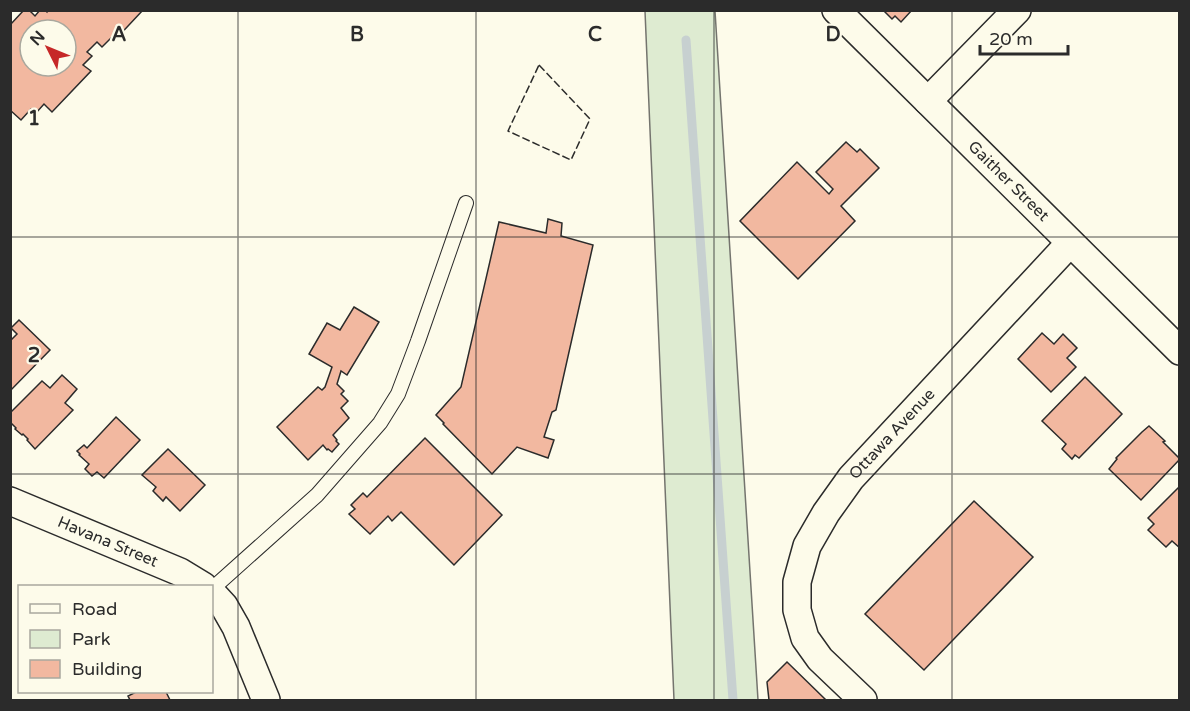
<svg xmlns="http://www.w3.org/2000/svg" width="1190" height="711" font-family="'Varela Round',sans-serif">
  <style>
    .green { fill: #deebd1; stroke: #74746e; stroke-width: 1.5 }
    .lines { fill: none; stroke-linecap: round; stroke-linejoin: round }
    .stream { stroke: #c7d0d0; stroke-width: 9 }
    .building { fill: #f2b8a0; stroke: #2b2b2b; stroke-width: 1.5; fill-rule: evenodd }
    .lane-casing { stroke: #2b2b2b; stroke-width: 16 }
    .street-casing { stroke: #2b2b2b; stroke-width: 30 }
    .lane { stroke: #fdfbea; stroke-width: 14 }
    .street { stroke: #fdfbea; stroke-width: 27 }
    .fence { stroke: #2b2b2b; stroke-width: 1.5; stroke-dasharray: 8 3; stroke-linecap: butt }
    .grid { fill: none; stroke: #2b2b2b; stroke-width: 1.5; stroke-opacity: 0.55 }
    .labels { text-anchor: middle; dominant-baseline: central; stroke-width: 4.5; stroke-linejoin: round; paint-order: stroke }
    .street-label { font-size: 16px; fill: #2b2b2b; stroke: #fdfbea }
    .grid-label { font-size: 20px; text-anchor: middle; font-weight: bold; fill: #2b2b2b; stroke: #fdfbea; stroke-width: 4.5; stroke-linejoin: round; paint-order: stroke }
  </style>
  <rect width="100%" height="100%" fill="#fdfbea"/>
  <!-- green -->
  <path class="green" d="M645 11H715L758 700H674Z"/>
  <g class="lines">
    <!-- stream -->
    <path class="stream" d="M686 40 733 700"/>
  </g>
  <!-- building -->
  <g class="building">
    <path d="M24 10H29L35 16 40 10H45L47 12 48 10H143L114 41 111 38 102 47 97 42 87 52 92 56 83 65 91 71 52 112 44 104 36 113 31 109 21 120 10 110V25ZM30 30H66V66H30Z"/>
    <path d="M883 10H912L901 22 895 16 892 19Z"/>
    <path d="M846 142 857 152 860 149 879 168 841 206 855 221 798 279 740 221 797 162 829 194 833 189 816 172Z"/>
    <path d="M548 219 562 223 561 236 593 245 556 410 552 412 544 437 554 440 548 458 517 447 492 474 443 424 444 423 436 415 461 387 499 222 546 233Z"/>
    <path d="M354 307 379 322 347 375 341 371 337 384 344 391 341 394 348 401 341 408 349 418 333 435 337 440 336 441 339 444 332 452 328 449 327 450 323 445 308 460 277 427 318 387 322 390 325 387 332 367 309 354 327 323 340 330Z"/>
    <path d="M19 320 50 350 10 391V341L17 334 11 328Z"/>
    <path d="M1042 333 1054 344 1063 334 1077 348 1067 358 1076 367 1051 392 1018 359Z"/>
    <path d="M62 375 77 389 65 403 73 410 35 449 27 440 28 439 23 434 22 435 15 429 16 428 10 422V413L42 381 50 388Z"/>
    <path d="M1085 377 1122 414 1079 458 1075 455 1072 459 1062 449 1066 444 1042 421Z"/>
    <path d="M116 417 140 440 104 478 97 472 92 476 85 469 89 464 79 455 80 454 77 451 84 445 87 448Z"/>
    <path d="M1149 426 1165 441 1163 442 1180 459 1141 500 1109 469 1117 459 1116 458 1142 432Z"/>
    <path d="M425 438 502 515 454 565 401 512 392 521 388 516 370 534 349 514 355 509 351 505 363 493 367 497Z"/>
    <path d="M168 449 205 485 180 511 166 497 163 501 153 491 156 487 142 475Z"/>
    <path d="M1180 486V548L1172 541 1166 547 1148 530 1154 524 1148 518Z"/>
    <path d="M974 501 1033 557 924 670 865 614Z"/>
    <path d="M787 662 826 700H769L767 682Z"/>
    <path d="M136 692H166L170 700H130L128 696Z"/>
  </g>
  <g class="lines">
    <defs>
      <path id="lane" d="M212 589 317 495 380 423 398 394 418 341 466 203"/>
      <g id="street">
        <path id="s1" d="M836 10 1180 351"/>
        <path d="M928 101 1017 10"/>
        <path id="s2" d="M10 501 180 572 203 586"/>
        <path d="M212 593 224 606 236 627 266 700"/>
        <path id="s3" d="M863 700 820 659 805 638 797 610V582L807 546 826 513 851 478 1070 243"/>
      </g>
    </defs>
    <!-- lane casing -->
    <use href="#lane" class="lane-casing"/>
    <!-- street casing -->
    <use href="#street" class="street-casing"/>
    <!-- lane -->
    <use href="#lane" class="lane"/>
    <!-- street -->
    <use href="#street" class="street"/>
    <!-- fence -->
    <path class="fence" d="M539 65 590 119 571 160 508 131Z"/>
  </g>
  <!-- grid -->
  <path class="grid" d="M238 10V700M476 10V700M714 10V700M952 10V700M10 237H1180M10 474H1180"/>
  <g class="labels">
    <!-- street labels -->
    <g class="street-label">
      <text stroke="none"><textPath href="#s1" startOffset="243">Gaither Street</textPath></text>
      <text stroke="none"><textPath href="#s3" startOffset="321">Ottawa Avenue</textPath></text>
      <text stroke="none"><textPath href="#s2" startOffset="106">Havana Street</textPath></text>
    </g>
  </g>
  <g class="grid-label">
    <text x="119" y="41">A</text>
    <text x="357" y="41">B</text>
    <text x="595" y="41">C</text>
    <text x="833" y="41">D</text>
    <text x="34" y="125">1</text>
    <text x="34" y="362">2</text>
  </g>
  <!-- border -->
  <rect width="1190" height="711" fill="none" stroke="#2b2b2b" stroke-width="24"/>
  <!-- legend -->
  <rect x="18" y="585" width="195" height="108" fill="#fdfbea" stroke="#a9a89e" stroke-width="1.5"/>
  <rect x="30" y="604" width="30" height="9" fill="#fdfbea" stroke="#a9a89e" stroke-width="1.5"/>
  <text x="72" y="615" font-size="18" fill="#2b2b2b">Road</text>
  <rect x="30" y="630" width="30" height="18" fill="#deebd1" stroke="#a9a89e" stroke-width="1.5"/>
  <text x="72" y="645" font-size="18" fill="#2b2b2b">Park</text>
  <rect x="30" y="660" width="30" height="18" fill="#f2b8a0" stroke="#a9a89e" stroke-width="1.5"/>
  <text x="72" y="675" font-size="18" fill="#2b2b2b">Building</text>
  <!-- north arrow -->
  <g transform="translate(48 48) rotate(313)"><circle r="28" fill="#fdfbea" stroke="#a9a89e" stroke-width="1.5"/>
  <path d="M0-4.5L10 22L0 15L-10 22Z" fill="#c62828"/>
  <text y="-9" font-size="16" font-weight="bold" text-anchor="middle" fill="#2b2b2b">N</text>
  </g>
  <!-- scale -->
  <path d="M980 45v9h88v-9" fill="none" stroke="#2b2b2b" stroke-width="3"/>
  <text x="989" y="45" font-size="18" fill="#2b2b2b" stroke="#fdfbea" stroke-width="4.5" paint-order="stroke">20 m</text>
</svg>
